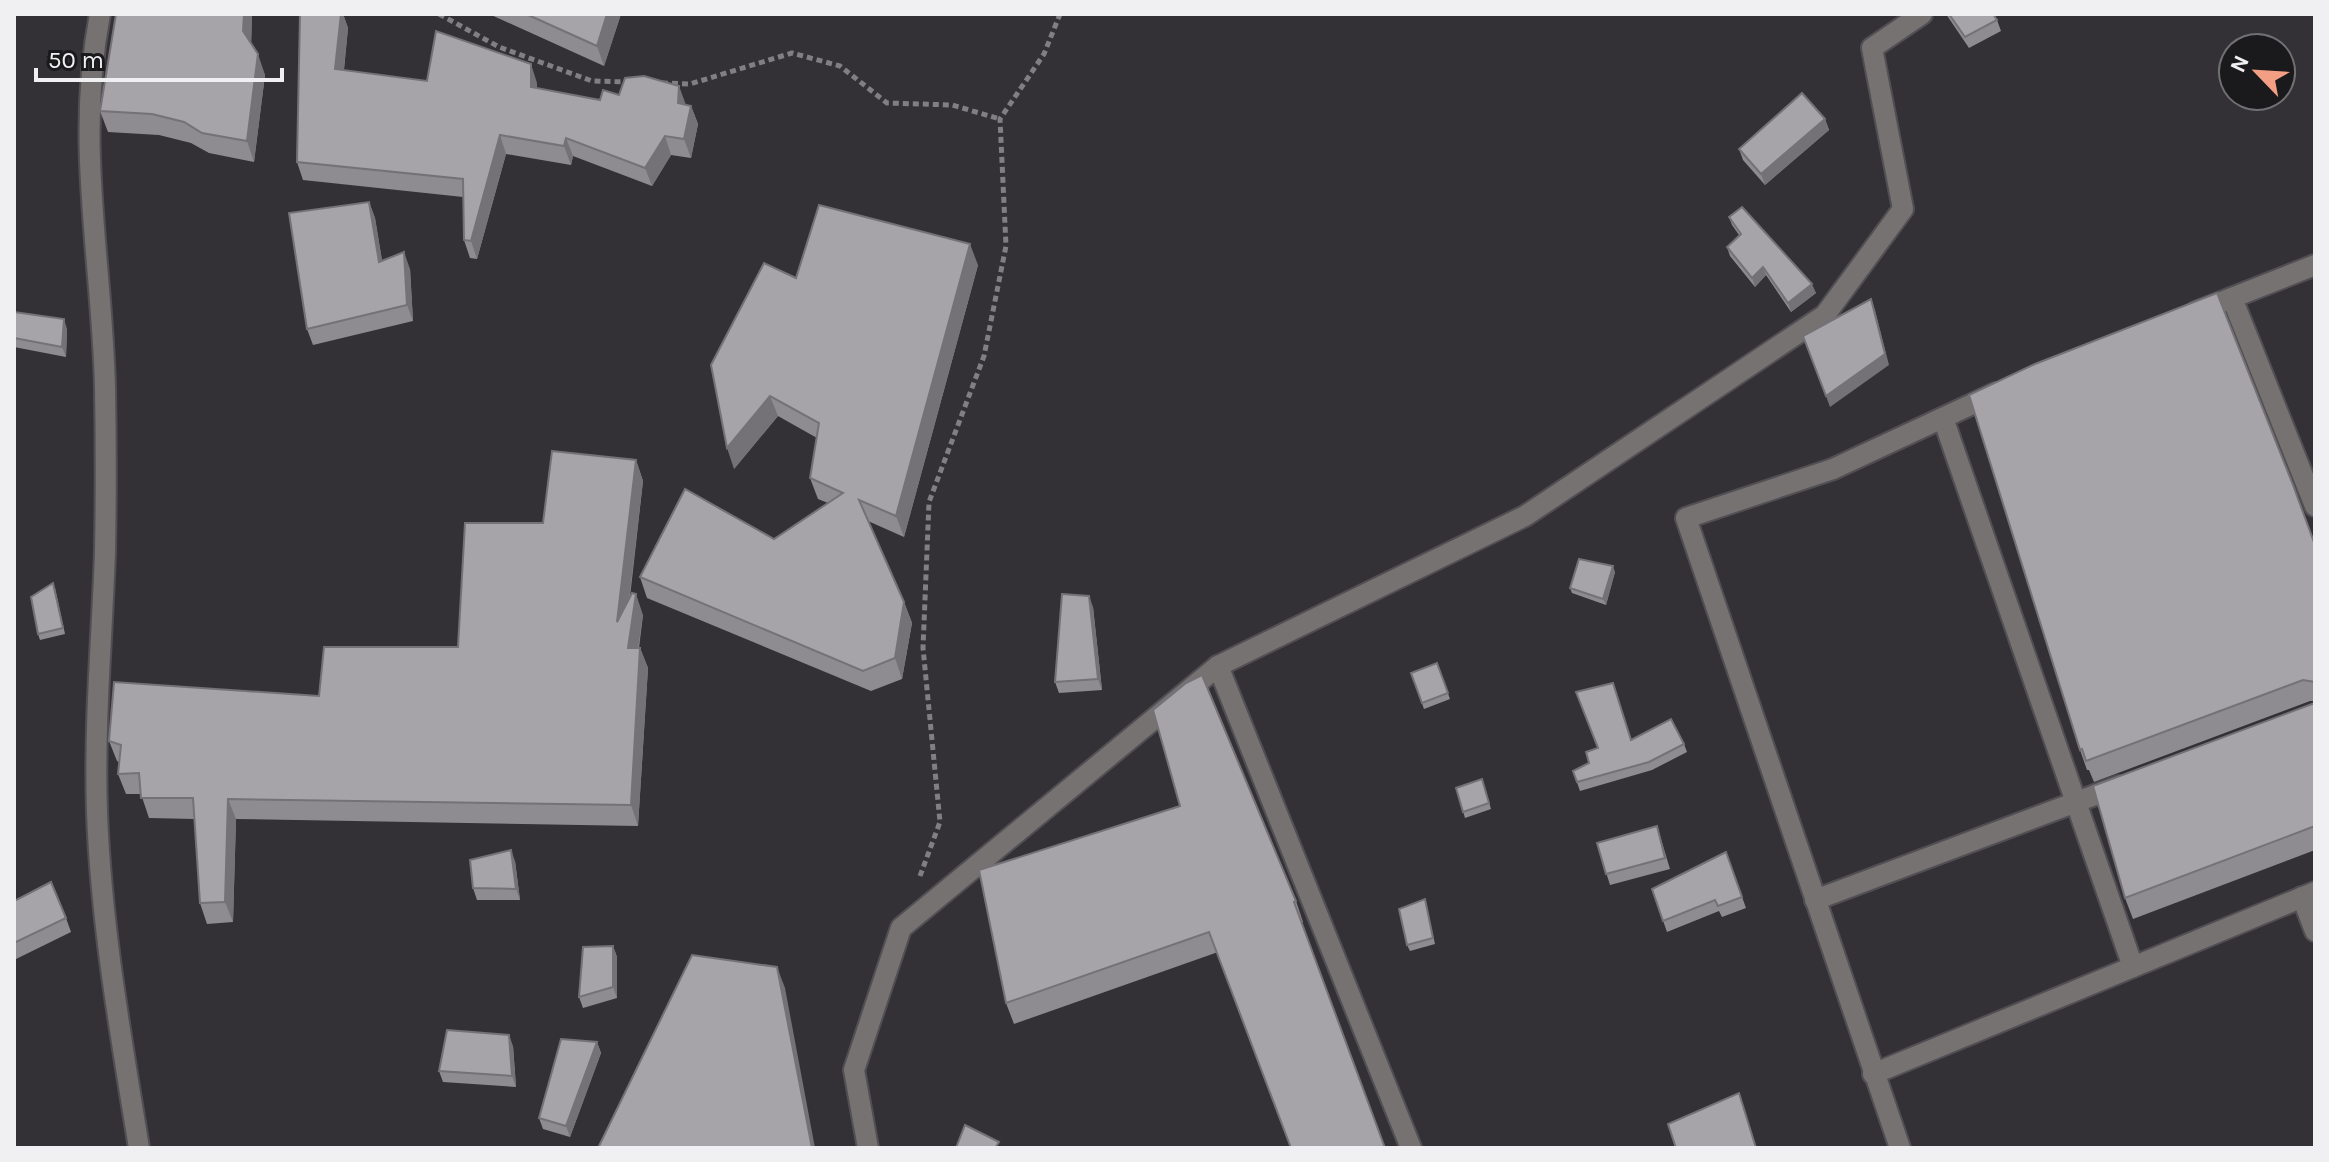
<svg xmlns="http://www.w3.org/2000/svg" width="2329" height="1162" font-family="Karla,sans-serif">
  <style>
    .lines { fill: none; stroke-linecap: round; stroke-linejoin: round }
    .minor-casing { stroke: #514f54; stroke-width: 24 }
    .path { stroke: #807f83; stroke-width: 5; stroke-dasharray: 6 4; stroke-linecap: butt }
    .minor { stroke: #757271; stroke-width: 20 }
    .wall { fill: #8f8c91 }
    .shaded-wall { fill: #747276 }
    .building { fill: #a6a3a9; stroke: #747276; stroke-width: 2 }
  </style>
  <rect width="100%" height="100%" fill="#333136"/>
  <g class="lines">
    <defs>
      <g id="minor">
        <path d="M100 14C75 144 102 259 105 388 106 443 106 497 105 552 102 638 94 725 97 812 101 925 121 1037 139 1148"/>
        <path d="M2232 298 2315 506"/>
        <path d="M2196 312 2315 265"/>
        <path d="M1943 418 2133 967"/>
        <path d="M1218 666 1411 1148"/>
        <path d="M2302 897 2315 931"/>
        <path d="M1815 900 2119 786"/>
        <path d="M1873 1074 2315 892"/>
        <path d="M868 1148 854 1070 901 928 1218 666 1525 516 1825 315 1903 209 1872 48 1922 14"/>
        <path d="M1900 1148 1686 518 1833 469 1996 393"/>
      </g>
    </defs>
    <!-- minor casing -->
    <use href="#minor" class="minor-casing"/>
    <!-- path -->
    <g class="path">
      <path d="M439 14 499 47 592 81 628 82"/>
      <path d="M662 83 690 84 792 53 840 66 887 103 952 105 1000 119"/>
      <path d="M920 876 940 822 923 648 929 502 984 356 1006 246 1000 119 1044 54 1060 14"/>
    </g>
    <!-- minor -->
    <use href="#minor" class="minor"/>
  </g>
  <!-- wall -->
  <g class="wall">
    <path d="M300 14H343L348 28 344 70 427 81 537 83V89L600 100 619 95 691 106 698 124 691 158 671 155 652 186 573 156 571 165 506 154 477 259 470 258 464 240 463 197 303 180 297 162Z"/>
    <path d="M489 14H621L604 66Z"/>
    <path d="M1946 14H1993L1997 20 2001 31 1969 48Z"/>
    <path d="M252 16 251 44 265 75 254 162 209 153 191 143 159 135 108 132 100 111Z"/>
    <path d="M1825 119 1829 130 1765 185 1743 160 1739 149Z"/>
    <path d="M369 202 375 218 382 261 410 269 413 321 313 345 307 329Z"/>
    <path d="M1729 217 1816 293 1791 312 1766 275 1755 287 1730 256 1727 247 1739 235 1732 225Z"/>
    <path d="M978 265 904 537 868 521 904 602 912 623 902 679 871 691 647 598 640 577 774 539 828 503 818 499 810 478 817 438 778 416 734 469 796 278Z"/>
    <path d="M14 312 67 329 66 357 14 347Z"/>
    <path d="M636 460 643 481 630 597 643 615 639 648H640L648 668 638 826 236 819 233 922 207 924 200 903 194 819 149 818 141 794H126L118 774 119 762 117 761 109 741 319 696 458 647 543 523Z"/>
    <path d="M2315 545V701H2310L2094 782 2089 770H2087L2080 750Z"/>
    <path d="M1615 572 1606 605 1572 593 1570 588Z"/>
    <path d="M55 588 65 634 40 640 38 634Z"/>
    <path d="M1093 607 1102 690 1059 693 1055 682Z"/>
    <path d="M1437 663 1450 699 1424 709 1411 673Z"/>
    <path d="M2315 702V850L2133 919 2125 898Z"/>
    <path d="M1631 740 1684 744 1687 752 1652 770 1580 791 1573 771Z"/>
    <path d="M1482 779 1491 809 1465 818 1456 788Z"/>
    <path d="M1180 806 1296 901 1303 922 1014 1024 1006 1003Z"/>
    <path d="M1657 826 1670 869 1610 885 1597 843Z"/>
    <path d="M1726 852 1746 908 1722 917 1719 911 1667 932 1652 889Z"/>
    <path d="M515 861 520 900H477L473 888Z"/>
    <path d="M1425 899 1435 944 1410 951 1407 945Z"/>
    <path d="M14 901 66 918 71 932 14 960Z"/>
    <path d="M613 946 617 957V998L583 1008 579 997Z"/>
    <path d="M597 1042 601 1053 570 1137 543 1129 539 1118Z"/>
    <path d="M513 1046 516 1087 443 1082 439 1071Z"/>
  </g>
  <!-- shaded-wall -->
  <g class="shaded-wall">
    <path d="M244 14H252V16L251 52 243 31Z"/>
    <path d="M341 14H343L348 28 342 87 335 69Z"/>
    <path d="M607 14H621L604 66 597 46Z"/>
    <path d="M258 54 265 75 254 162 247 141Z"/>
    <path d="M531 64 537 83V106L531 87Z"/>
    <path d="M679 86 686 105 678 103Z"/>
    <path d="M691 106 698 124 691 158 684 139Z"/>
    <path d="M1825 119 1829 130 1765 185 1761 174Z"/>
    <path d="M500 135 506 154 477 259 471 241Z"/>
    <path d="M665 136 671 155 652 186 645 168Z"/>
    <path d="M566 138 573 156 571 165 564 146Z"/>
    <path d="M369 202 375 218 385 278 379 262Z"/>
    <path d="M970 244 978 265 904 537 896 516Z"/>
    <path d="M404 252 410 269 413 321 407 305Z"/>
    <path d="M1763 267 1766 275 1755 287 1752 278Z"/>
    <path d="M1812 284 1816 293 1791 312 1788 303Z"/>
    <path d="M1871 299 1875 310 1889 365 1830 407 1826 396Z"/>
    <path d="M64 319 67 329 66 357 62 347Z"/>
    <path d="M770 396 778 416 734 469 727 448Z"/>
    <path d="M636 460 643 481 624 643 617 622Z"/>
    <path d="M1613 566 1615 572 1606 605 1603 599Z"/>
    <path d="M636 594 643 615 635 668 628 648Z"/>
    <path d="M1089 596 1093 607 1102 690 1098 679Z"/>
    <path d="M904 602 912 623 902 679 895 658Z"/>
    <path d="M640 648 648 668 638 826 631 805Z"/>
    <path d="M228 799 236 819 233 922 225 902Z"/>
    <path d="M511 850 515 861 520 900 516 889Z"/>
    <path d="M613 946 617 957V998L613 987Z"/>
    <path d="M777 967 785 988 815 1148H812Z"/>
    <path d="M509 1035 513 1046 516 1087 512 1076Z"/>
    <path d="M597 1042 601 1053 570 1137 566 1126Z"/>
  </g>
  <!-- building -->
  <g class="building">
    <path d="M116 14H244L243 31 258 54 247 141 202 133 184 122 152 114 100 111Z"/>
    <path d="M300 14H341L335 69 427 81 436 31 531 64V87L600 100 603 90 619 95 625 78 644 76 679 86 678 103 691 106 684 139 665 136 645 168 566 138 564 146 500 135 471 241 464 240 463 179 297 162Z"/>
    <path d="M526 14H607L597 46Z"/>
    <path d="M1949 14H1993L1997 20 1965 37Z"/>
    <path d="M1802 93 1825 119 1761 174 1739 149Z"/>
    <path d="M369 202 379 262 404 252 407 305 307 329 289 213Z"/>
    <path d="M819 205 970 244 896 516 859 500 904 602 895 658 863 671 640 577 685 489 774 539 843 493 810 478 819 423 770 396 727 448 711 365 764 263 796 278Z"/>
    <path d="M1742 207 1812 284 1788 303 1763 267 1752 278 1727 247 1741 234 1729 217Z"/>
    <path d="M2217 293 2293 485 2315 545V682L2303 680 2086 761 2082 749 2080 750 1969 395 2035 364Z"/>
    <path d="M1871 299 1885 354 1826 396 1803 336Z"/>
    <path d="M14 312 64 319 62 347 14 338Z"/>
    <path d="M552 451 636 460 617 622 632 593 636 594 628 648H640L631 805 228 799 225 902 200 903 193 798H141L139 773 118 774 121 745 109 741 114 682 319 696 324 647H458L465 523H543Z"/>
    <path d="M1579 559 1613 566 1603 599 1570 588Z"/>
    <path d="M53 583 63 628 38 634 31 597Z"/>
    <path d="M1062 594 1089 596 1098 679 1055 682Z"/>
    <path d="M1437 663 1448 693 1422 703 1411 673Z"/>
    <path d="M1202 675 1296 901 1294 902 1385 1148H1291L1209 932 1006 1003 979 870 1180 806 1153 710 1186 683Z"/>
    <path d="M1613 683 1631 740 1671 719 1684 744 1649 762 1577 782 1573 771 1589 763 1586 752 1598 748 1576 692Z"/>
    <path d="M2315 702V826L2125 898 2093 786 2312 704Z"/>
    <path d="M1482 779 1489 803 1463 812 1456 788Z"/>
    <path d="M1657 826 1665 858 1606 874 1597 843Z"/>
    <path d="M511 850 516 889 473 888 470 860Z"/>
    <path d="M1726 852 1742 897 1718 906 1715 900 1663 921 1652 889Z"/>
    <path d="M51 882 66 918 14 943V901Z"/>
    <path d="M1425 899 1433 938 1407 945 1399 909Z"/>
    <path d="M613 946V987L579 997 583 947Z"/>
    <path d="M692 955 777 967 812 1148H598Z"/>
    <path d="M447 1030 509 1035 512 1076 439 1071Z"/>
    <path d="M561 1039 597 1042 566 1126 539 1118Z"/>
    <path d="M1739 1093 1756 1148H1676L1668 1124Z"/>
    <path d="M965 1125 999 1142 995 1148H956Z"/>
  </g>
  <!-- border -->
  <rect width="2329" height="1162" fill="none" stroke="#f0eff2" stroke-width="32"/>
  <!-- north arrow -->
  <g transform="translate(2257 72) rotate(295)"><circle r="38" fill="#1a191b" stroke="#706f71" stroke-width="2"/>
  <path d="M0-6L14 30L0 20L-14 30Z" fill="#f39f84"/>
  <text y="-12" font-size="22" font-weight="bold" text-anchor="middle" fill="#f0eff2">N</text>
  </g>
  <!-- scale -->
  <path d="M36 68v12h246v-12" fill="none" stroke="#f0eff2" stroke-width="4"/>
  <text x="48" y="68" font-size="24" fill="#f0eff2" stroke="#1a191b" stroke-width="6" paint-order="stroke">50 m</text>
</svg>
